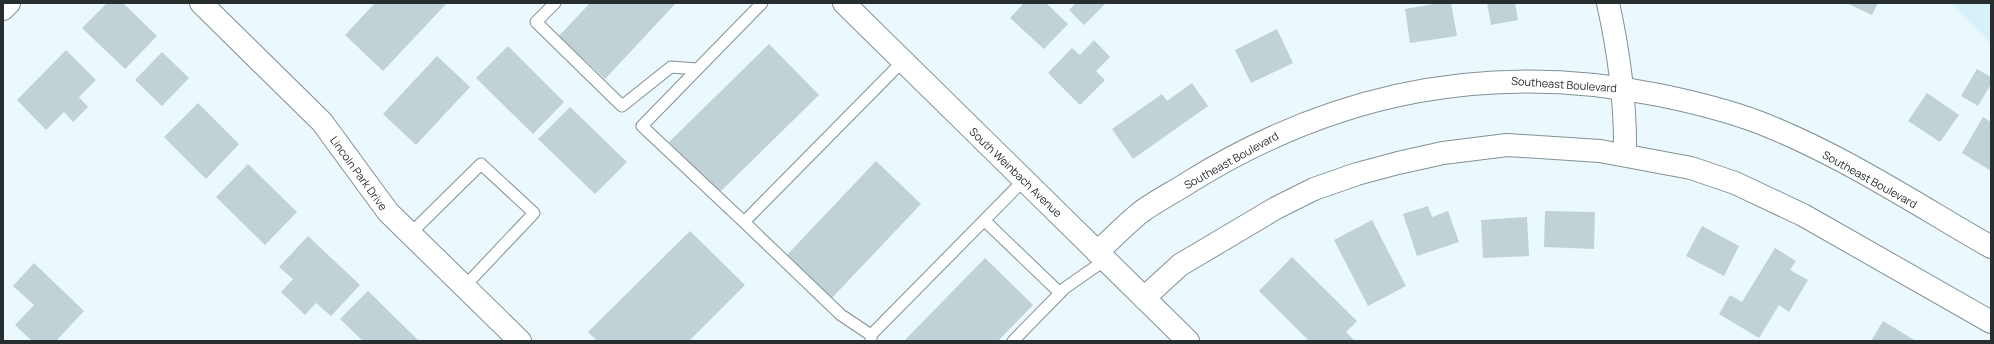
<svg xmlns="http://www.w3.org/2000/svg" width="1994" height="344" font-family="Manrope,sans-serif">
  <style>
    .built { fill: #d7f1fa }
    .building { fill: #c1d2d7 }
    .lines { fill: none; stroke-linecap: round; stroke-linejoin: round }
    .service-casing { stroke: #819196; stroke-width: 13 }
    .minor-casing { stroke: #819196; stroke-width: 24 }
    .tertiary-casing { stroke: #819196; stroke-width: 24 }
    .service { stroke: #fff; stroke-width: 11 }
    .minor { stroke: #fff; stroke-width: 22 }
    .tertiary { stroke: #fff; stroke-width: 22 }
    .labels { text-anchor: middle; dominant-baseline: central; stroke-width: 4; stroke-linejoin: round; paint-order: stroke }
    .street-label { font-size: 11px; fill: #272e30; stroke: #fff }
  </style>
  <rect width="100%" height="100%" fill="#ebf9fe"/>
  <!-- built -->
  <path class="built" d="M1950 3H1991V44Z"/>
  <!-- building -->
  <g class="building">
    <path d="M107 3H123L157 36 125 69 82 28Z"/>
    <path d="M375 3H447L383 71 345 35Z"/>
    <path d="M590 3H676L605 79 559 36Z"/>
    <path d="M1024 3H1046L1068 24 1044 49 1010 18Z"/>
    <path d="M1076 3H1106L1084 25 1069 10Z"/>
    <path d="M1439 3H1451L1457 36 1410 43 1405 9Z"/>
    <path d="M1487 3H1515L1518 20 1491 25Z"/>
    <path d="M1846 3H1878L1872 15Z"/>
    <path d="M1277 29 1293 63 1251 83 1235 50Z"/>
    <path d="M1094 40 1110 57 1096 71 1105 80 1080 105 1048 73 1072 48 1080 55Z"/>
    <path d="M769 44 819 95 719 193 669 142Z"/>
    <path d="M508 46 564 102 533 134 476 78Z"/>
    <path d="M66 50 96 80 79 97 88 107 73 122 64 112 46 130 17 100Z"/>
    <path d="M162 52 189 78 162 106 135 80Z"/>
    <path d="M437 56 470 87 416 145 383 114Z"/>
    <path d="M1977 69 1991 77V84L1978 106 1961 96Z"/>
    <path d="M1192 83 1208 106 1133 159 1112 129 1162 94 1167 101Z"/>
    <path d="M1927 93 1959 115 1940 142 1908 121Z"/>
    <path d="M198 103 239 144 206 179 164 137Z"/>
    <path d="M570 107 627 162 595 194 538 139Z"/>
    <path d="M1983 117 1991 122V171L1962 153Z"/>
    <path d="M876 161 921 204 830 300 785 257Z"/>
    <path d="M248 164 297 212 265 245 216 197Z"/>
    <path d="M1428 206 1432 217 1448 211 1459 242 1417 256 1403 214Z"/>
    <path d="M1545 211 1595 212 1594 249 1544 247Z"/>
    <path d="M1527 217 1529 256 1483 258 1481 220Z"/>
    <path d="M1372 220 1406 286 1368 306 1334 240Z"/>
    <path d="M1702 226 1739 246 1724 276 1686 256Z"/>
    <path d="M690 231 745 285 689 341H597L588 332Z"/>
    <path d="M308 236 360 285 331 316 316 303 305 315 281 292 293 279 279 267Z"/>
    <path d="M1775 248 1796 261 1790 270 1808 280 1789 312 1779 305 1759 338 1719 314 1730 295 1742 302Z"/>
    <path d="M1292 257 1357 321 1346 332 1355 341H1309L1259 291Z"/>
    <path d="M985 258 1033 305 998 341H904Z"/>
    <path d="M34 263 84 311 56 341H32L15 325 34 305 13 286Z"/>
    <path d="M368 291 419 341H363L340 319Z"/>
    <path d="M1883 321 1916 341H1871Z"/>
  </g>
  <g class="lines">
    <defs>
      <g id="service">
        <path d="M555 3 536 22 622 106 671 67 697 69"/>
        <path d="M985 221 1060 293"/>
        <path d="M744 222 642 126 762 3"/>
        <path d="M410 234 481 164 534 213 464 287"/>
        <path d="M871 335 1024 180"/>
        <path d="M871 341V335L841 315 744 222 903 61"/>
        <path d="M1013 341 1065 288 1105 260"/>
      </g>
      <g id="minor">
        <path d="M201 3 322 122 388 212 520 341"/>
        <path d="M1608 3C1619 53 1626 103 1625 155"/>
        <path d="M3 9 9 3"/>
        <path d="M1097 252C1112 239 1126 224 1141 212 1156 201 1174 192 1191 181 1337 91 1491 61 1659 95 1693 102 1726 110 1758 122 1839 153 1916 204 1991 247"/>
        <path d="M1144 298 1180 265 1276 208 1314 189 1357 174 1398 163 1443 153 1507 145 1600 151 1691 168 1735 183 1803 215 1991 322"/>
      </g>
      <path id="tertiary" d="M844 3 1188 341"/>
    </defs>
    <!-- service casing -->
    <use href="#service" class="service-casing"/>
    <!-- minor casing -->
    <use href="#minor" class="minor-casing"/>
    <!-- tertiary casing -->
    <use href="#tertiary" class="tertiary-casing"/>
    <!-- service -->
    <use href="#service" class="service"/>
    <!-- minor -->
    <use href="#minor" class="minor"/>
    <!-- tertiary -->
    <use href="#tertiary" class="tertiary"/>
  </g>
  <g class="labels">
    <!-- street labels -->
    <g class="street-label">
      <text transform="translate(1564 84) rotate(4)">Southeast Boulevard</text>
      <text transform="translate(1231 160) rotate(-29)">Southeast Boulevard</text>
      <text transform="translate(1016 172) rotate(44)">South Weinbach Avenue</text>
      <text transform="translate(359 173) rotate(54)">Lincoln Park Drive</text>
      <text transform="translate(1870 179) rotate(29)">Southeast Boulevard</text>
    </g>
  </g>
  <!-- border -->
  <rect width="1994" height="344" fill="none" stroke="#272e30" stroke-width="8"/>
</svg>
